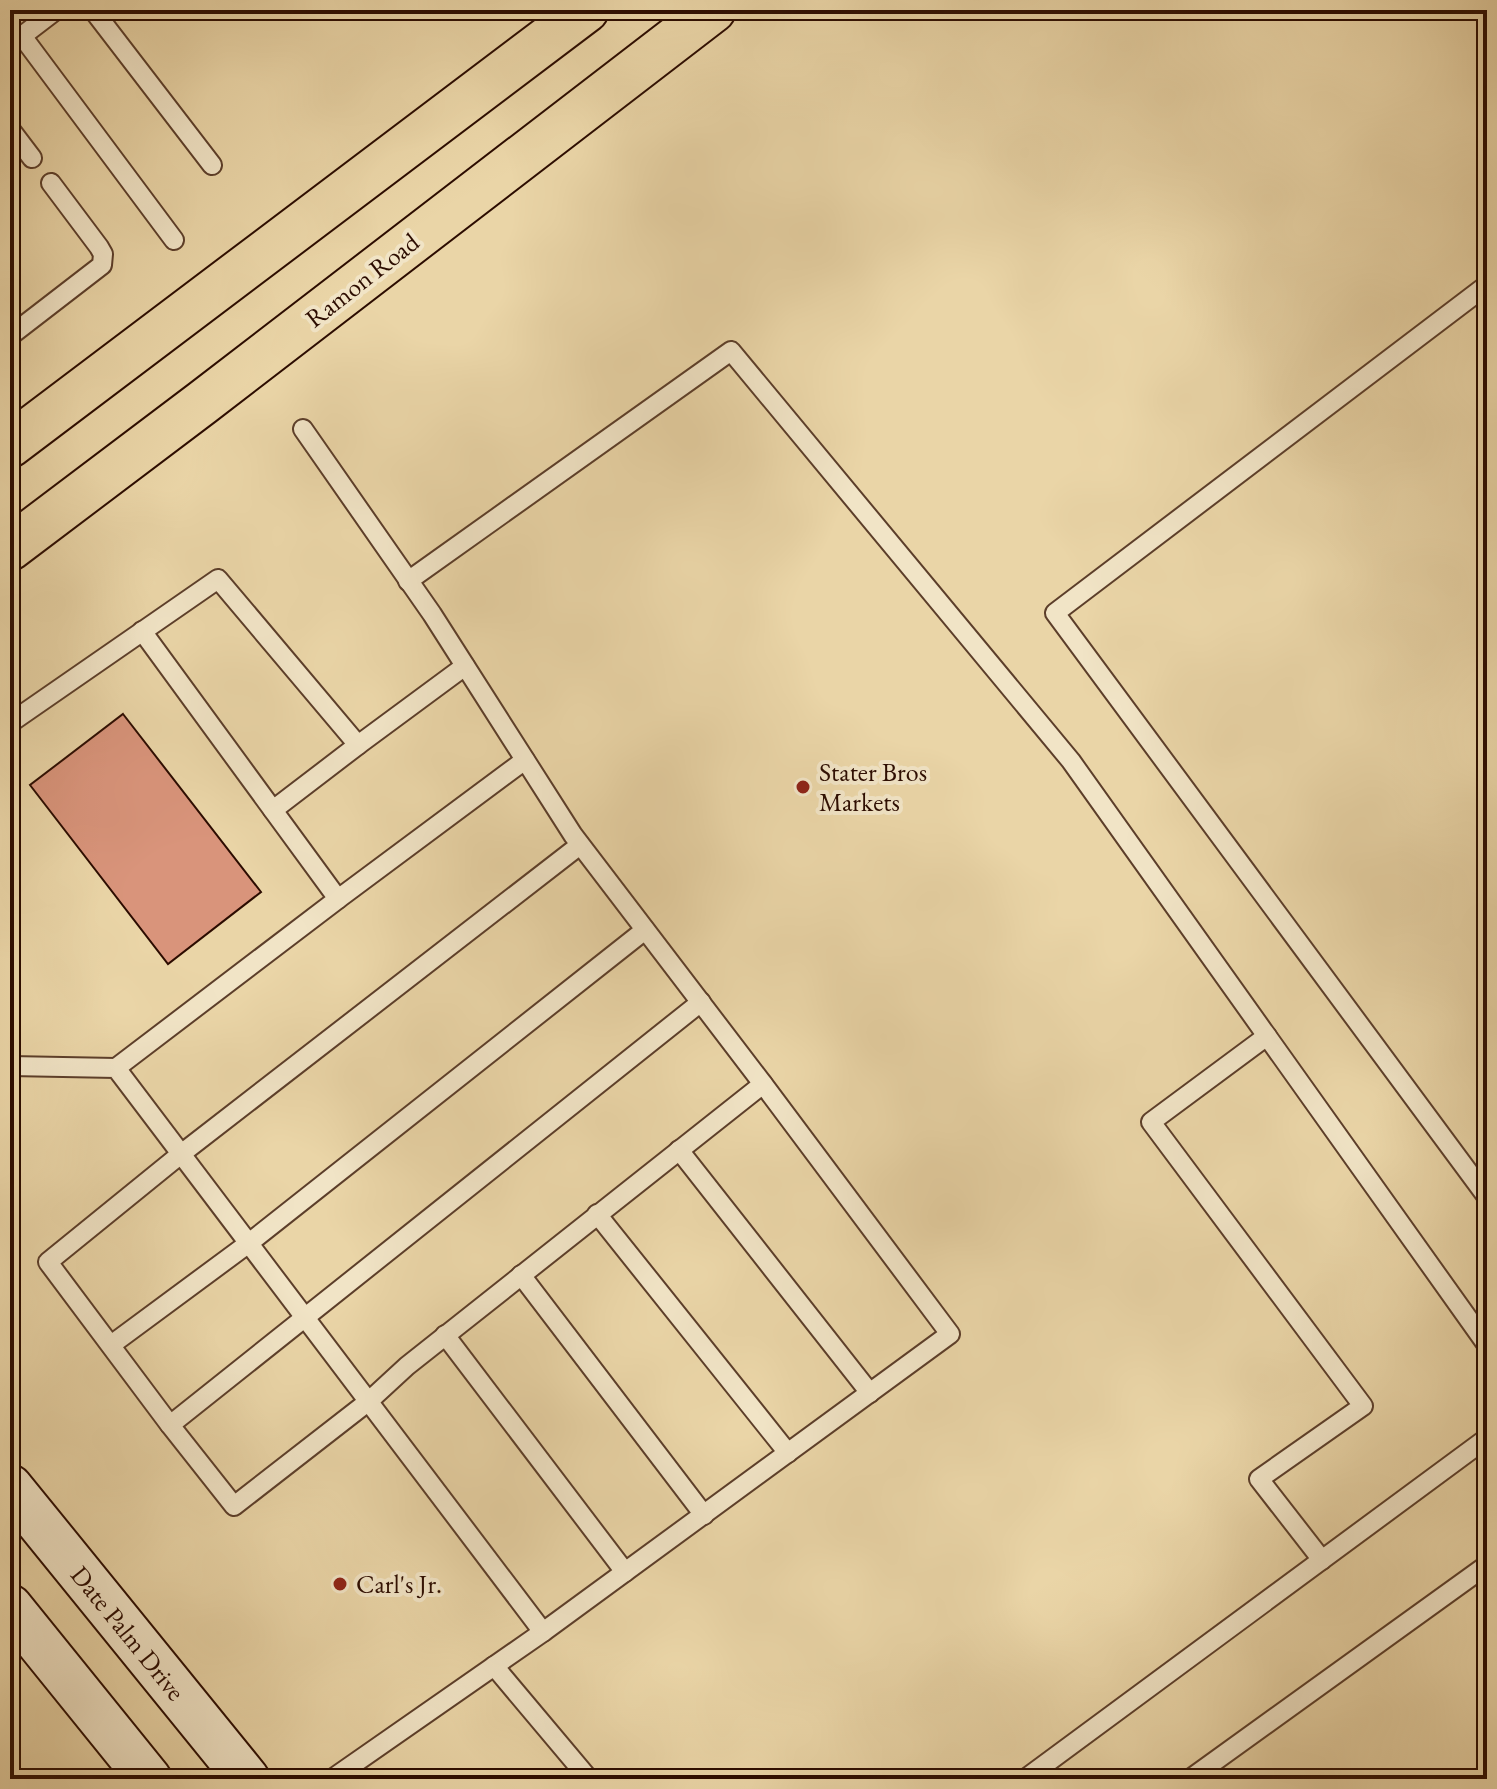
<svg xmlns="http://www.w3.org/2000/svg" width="1497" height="1789" font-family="'EB Garamond',serif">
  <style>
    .building { fill: #d9947b; stroke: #2c0c00; stroke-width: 2 }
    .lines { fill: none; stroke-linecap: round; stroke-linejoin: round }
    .lane-casing { stroke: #5c3e2a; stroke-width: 22 }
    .secondary-casing { stroke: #2c0c00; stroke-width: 48 }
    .primary-casing { stroke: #2c0c00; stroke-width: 48 }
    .lane { stroke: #f1e4c6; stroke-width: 18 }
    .secondary { stroke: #f1e4c6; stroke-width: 44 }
    .primary { stroke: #ead5a7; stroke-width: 44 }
    .poi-dot { fill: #8f2418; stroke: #f1e4c6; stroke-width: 3 }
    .labels { text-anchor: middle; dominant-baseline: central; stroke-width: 8; stroke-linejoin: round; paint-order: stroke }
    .street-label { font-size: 26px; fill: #2c0c00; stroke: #f1e4c6 }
    .poi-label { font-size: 26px; fill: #2c0c00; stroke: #f1e4c6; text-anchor: start }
  </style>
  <rect width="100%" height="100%" fill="#ead5a7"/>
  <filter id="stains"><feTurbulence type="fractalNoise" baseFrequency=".0025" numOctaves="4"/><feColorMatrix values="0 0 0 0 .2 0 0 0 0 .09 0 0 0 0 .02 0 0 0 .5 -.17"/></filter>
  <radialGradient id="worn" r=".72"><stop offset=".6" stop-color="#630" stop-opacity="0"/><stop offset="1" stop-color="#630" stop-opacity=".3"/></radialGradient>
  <!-- building -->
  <path class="building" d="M123 714 261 892 168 964 30 785Z"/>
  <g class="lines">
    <defs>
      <g id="lane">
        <path d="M93 10 212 165"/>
        <path d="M22 36 56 10"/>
        <path d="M10 45 22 36 174 240"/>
        <path d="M10 129 32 158"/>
        <path d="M1487 285 1055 613 1487 1197"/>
        <path d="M10 336 102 265 103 254 99 247 51 183"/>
        <path d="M303 429 432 614 573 835 763 1084 950 1334 543 1632"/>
        <path d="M408 581 731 351 1071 761 1487 1345"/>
        <path d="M10 723 218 579 358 745 465 666"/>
        <path d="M273 810 358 745"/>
        <path d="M580 845 181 1154 48 1262 170 1425 234 1506 369 1401 407 1366 763 1084"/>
        <path d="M338 899 525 760"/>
        <path d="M1267 1036 1151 1122 1363 1406 1259 1479 1322 1560"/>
        <path d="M10 1066 116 1068 543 1632 332 1779"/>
        <path d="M116 1068 338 899 142 631"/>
        <path d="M679 1150 870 1393"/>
        <path d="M597 1214 788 1453"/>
        <path d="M521 1275 704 1515"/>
        <path d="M445 1335 625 1572"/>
        <path d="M111 1345 249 1243 645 930"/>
        <path d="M170 1425 701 1002"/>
        <path d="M494 1666 589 1779"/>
        <path d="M1025 1779 1487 1438"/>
        <path d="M1190 1779 1487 1565"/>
      </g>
      <g id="secondary">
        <path d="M10 1487 247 1779"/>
        <path d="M10 1607 149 1779"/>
      </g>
      <g id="primary">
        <path d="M10 445 586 10"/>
        <path d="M10 548 202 403 713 10"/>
      </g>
    </defs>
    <!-- lane casing -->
    <use href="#lane" class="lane-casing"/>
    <!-- secondary casing -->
    <use href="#secondary" class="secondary-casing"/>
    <!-- primary casing -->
    <use href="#primary" class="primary-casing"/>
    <!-- lane -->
    <use href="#lane" class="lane"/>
    <!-- secondary -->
    <use href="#secondary" class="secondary"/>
    <!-- primary -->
    <use href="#primary" class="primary"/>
  </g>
  <!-- markers -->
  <g class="poi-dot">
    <circle cx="803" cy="787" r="8"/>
    <circle cx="340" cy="1584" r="8"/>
  </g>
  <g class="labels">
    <!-- street labels -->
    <g class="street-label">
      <text transform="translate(362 280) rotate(-38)">Ramon Road</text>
      <text transform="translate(128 1633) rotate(51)">Date Palm Drive</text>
    </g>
    <!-- poi labels -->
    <g class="poi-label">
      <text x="819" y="772">Stater Bros<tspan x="819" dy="30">Markets</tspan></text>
      <text x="356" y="1584">Carl's Jr.</text>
    </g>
  </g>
  <!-- margin -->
  <rect width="1497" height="1789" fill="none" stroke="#ead5a7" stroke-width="40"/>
  <rect x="12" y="12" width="1473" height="1765" fill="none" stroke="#2c0c00" stroke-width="4"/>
  <rect x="20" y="20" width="1457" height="1749" fill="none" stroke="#2c0c00" stroke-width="2"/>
  <rect width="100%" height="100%" filter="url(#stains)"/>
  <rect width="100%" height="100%" fill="url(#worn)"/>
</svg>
